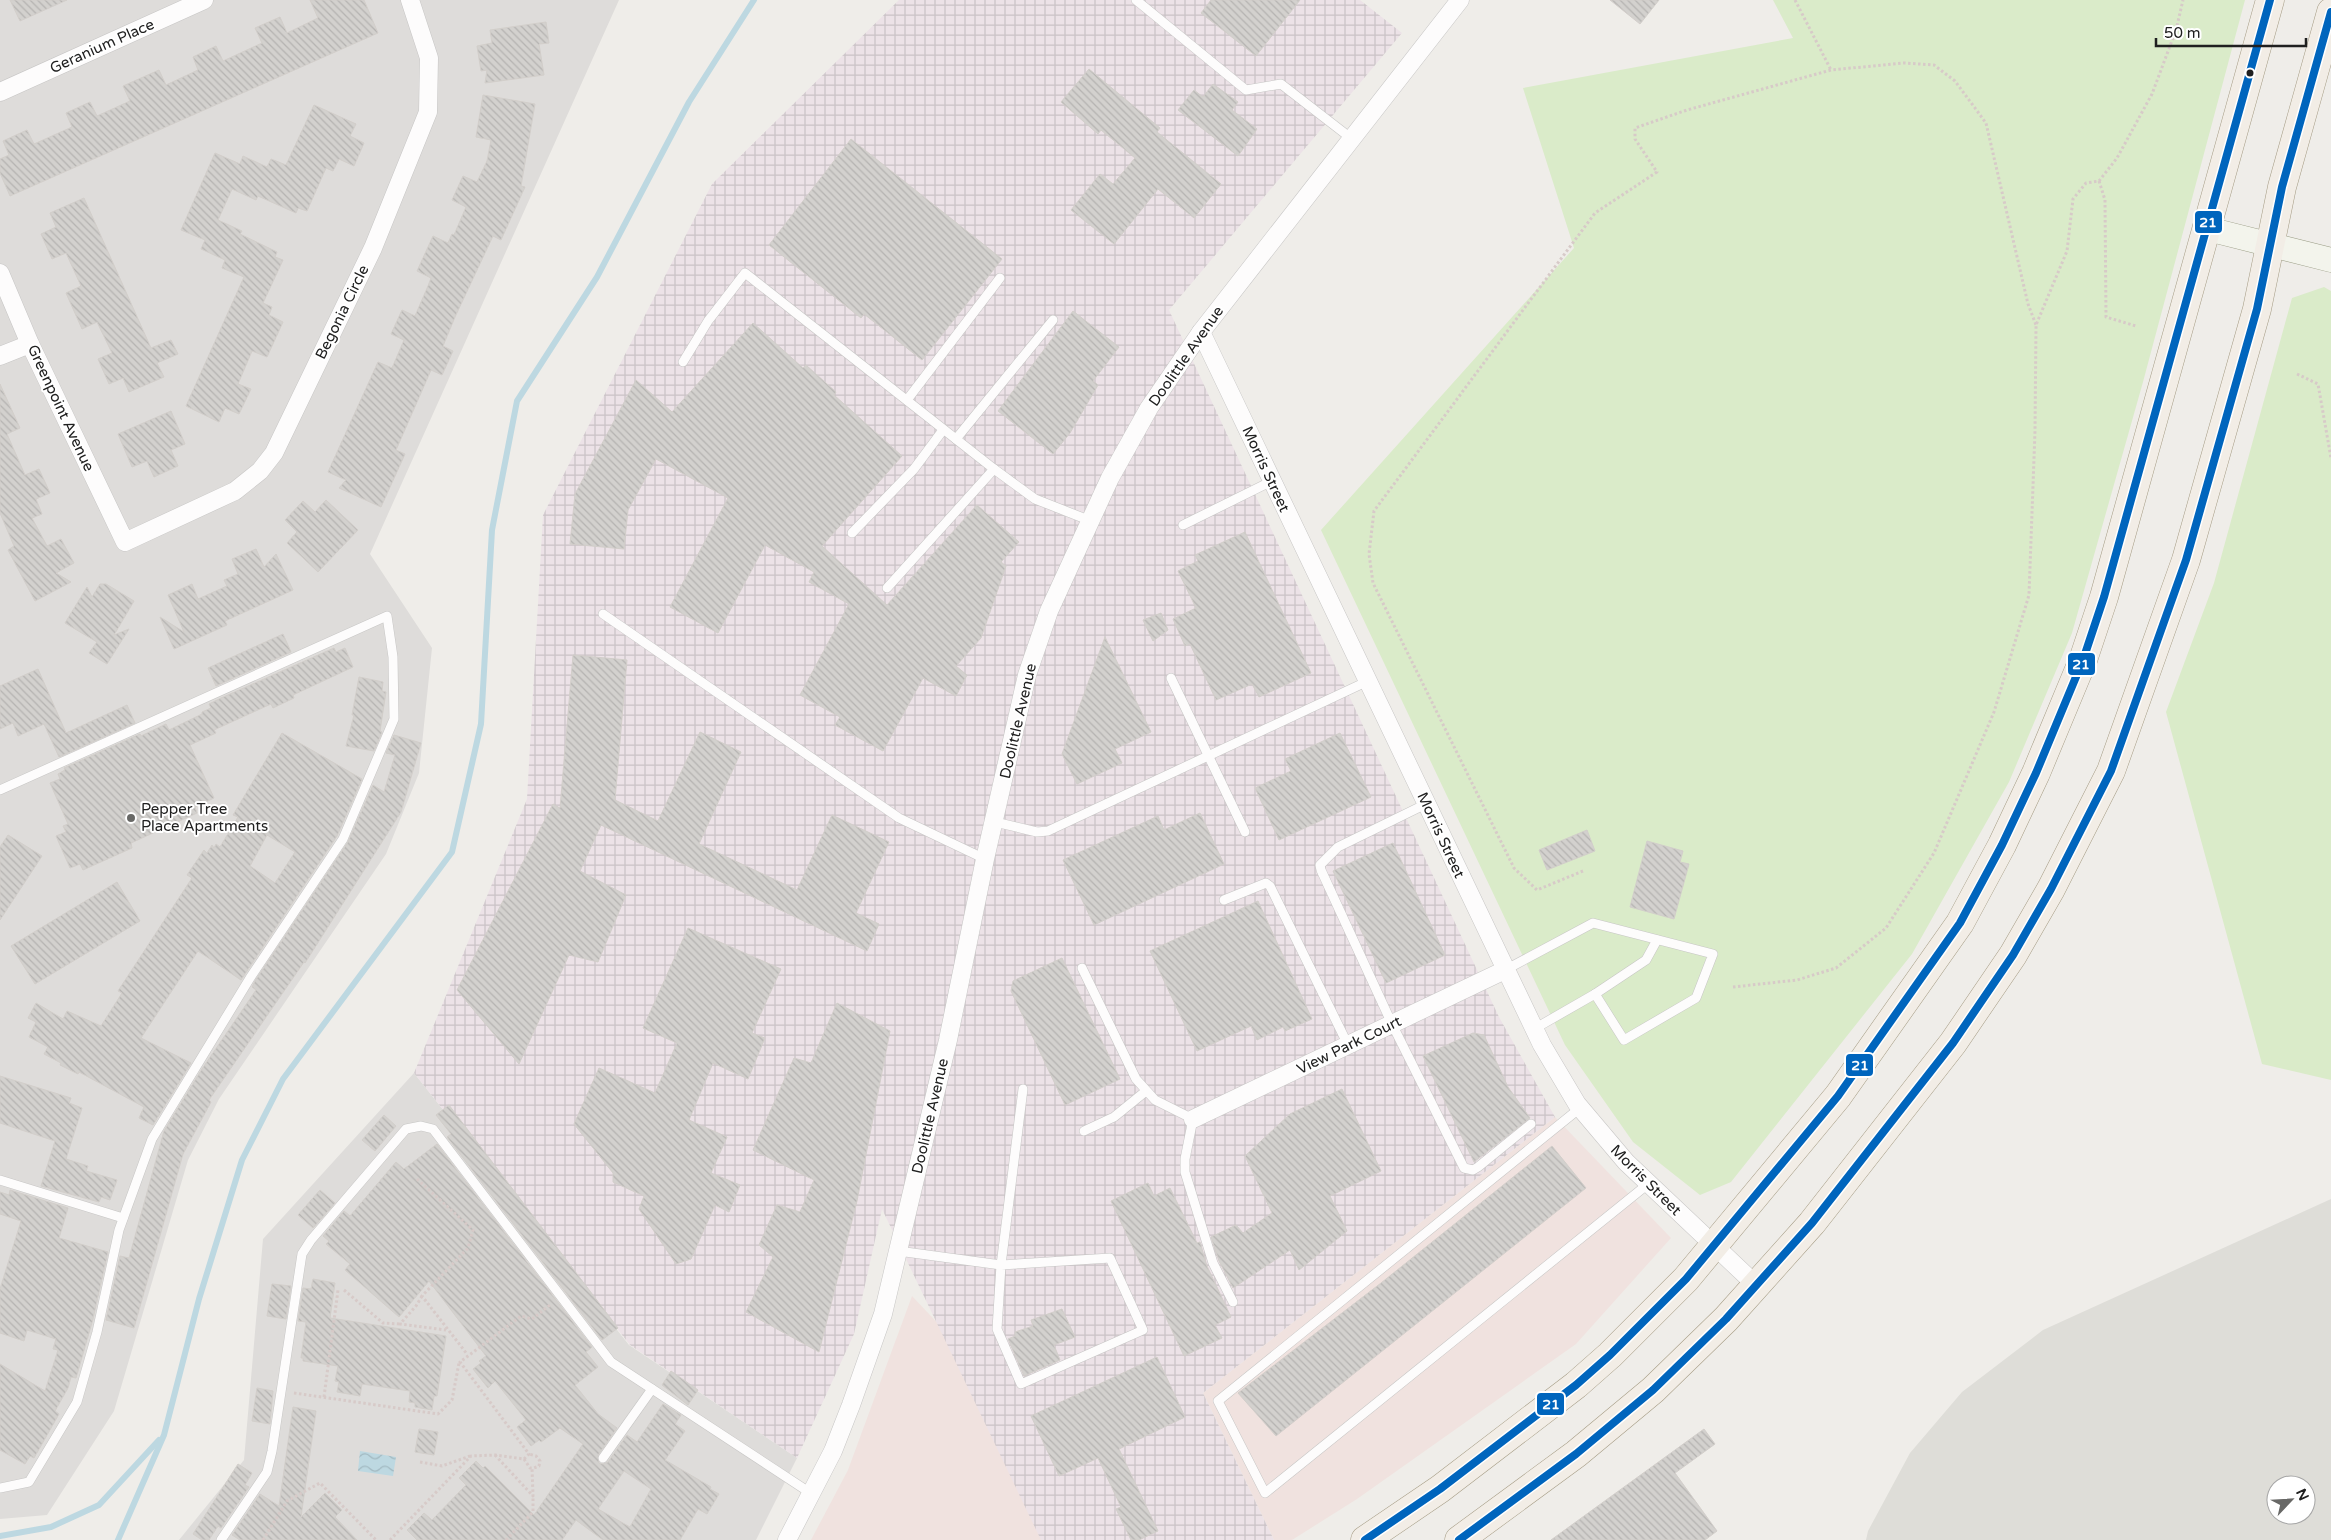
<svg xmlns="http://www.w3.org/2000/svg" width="2331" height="1540" font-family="'Varela Round',sans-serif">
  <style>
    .residential { fill: #dedcda }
    .commercial { fill: #f0e2df }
    .industrial { fill: url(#industrial-grid) }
    .airport { fill: #deddd8; fill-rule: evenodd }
    .grass { fill: #daebc9 }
    .water { fill: url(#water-waves) }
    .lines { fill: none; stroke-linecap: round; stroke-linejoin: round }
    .stream { stroke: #bdd8e1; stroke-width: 6 }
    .building { fill: url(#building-back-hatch); stroke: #d2ceca; fill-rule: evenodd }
    .lane-casing { stroke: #c7c6c5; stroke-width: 10 }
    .street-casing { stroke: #c7c6c5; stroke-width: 19 }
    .secondary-casing { stroke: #969880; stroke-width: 25 }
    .primary-casing { stroke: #a59c85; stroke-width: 29 }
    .path { stroke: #d7cac8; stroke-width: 3; stroke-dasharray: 2.5 2.5; stroke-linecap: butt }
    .lane { stroke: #fdfcfc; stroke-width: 9 }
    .street { stroke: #fdfcfc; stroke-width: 18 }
    .secondary { stroke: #f3f4ec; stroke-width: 24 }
    .primary { stroke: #f2ede6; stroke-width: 28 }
    .bus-1-casing { stroke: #fff; stroke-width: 11 }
    .bus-1 { stroke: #0065bd; stroke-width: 8 }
    .bus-dot { fill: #202020; stroke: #fff; stroke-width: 2 }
    .poi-dot { fill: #686866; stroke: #fff; stroke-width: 2 }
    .labels { text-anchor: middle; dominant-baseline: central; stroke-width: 4; stroke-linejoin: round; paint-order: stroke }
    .street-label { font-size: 15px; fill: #202020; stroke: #fff }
    .poi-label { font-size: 15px; fill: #202020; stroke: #fff; text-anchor: start }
    .line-badge { stroke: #fff; stroke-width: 2 }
    .badge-label { font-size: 14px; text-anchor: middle; font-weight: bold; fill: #fff }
  </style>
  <defs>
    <pattern id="industrial-grid" width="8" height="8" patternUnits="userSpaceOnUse" patternTransform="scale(1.25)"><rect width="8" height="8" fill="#ece2e7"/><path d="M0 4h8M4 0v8" fill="none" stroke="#cac2c6"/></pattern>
    <pattern id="water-waves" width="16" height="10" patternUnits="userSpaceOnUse" patternTransform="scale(1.25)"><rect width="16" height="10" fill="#bdd8e1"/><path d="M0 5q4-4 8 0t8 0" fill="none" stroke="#a2b9c1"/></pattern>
    <pattern id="building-back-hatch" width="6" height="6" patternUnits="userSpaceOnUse" patternTransform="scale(1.25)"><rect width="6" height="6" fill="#d3d1ce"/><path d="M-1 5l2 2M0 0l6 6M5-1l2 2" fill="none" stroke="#b5b3b1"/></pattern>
  </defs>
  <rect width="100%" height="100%" fill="#efede9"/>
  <!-- residential -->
  <g class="residential">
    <path d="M0 0H619L370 554 432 648 419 773 386 854 219 1099 188 1160 114 1411 47 1515 0 1519Z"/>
    <path d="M414 1073 629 1345 797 1458 756 1540H179L244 1460 263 1239Z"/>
  </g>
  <!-- commercial -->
  <g class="commercial">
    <path d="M1555 1117 1671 1238 1576 1344 1357 1499 1292 1540H1274L1203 1393Z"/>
    <path d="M912 1296 964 1351 1045 1540H811L848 1470Z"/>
  </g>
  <!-- industrial -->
  <path class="industrial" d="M899 0H1360L1402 33 1169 310 1499 1017 1555 1117 1203 1393 1274 1540H1041L882 1209 854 1334 797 1458 630 1345 414 1073 527 799 543 515 712 184Z"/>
  <!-- airport -->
  <path class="airport" d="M2331 1199V1540H1866L1868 1531 1910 1453 1962 1392 2043 1330ZM2276 1485H2306V1515H2276Z"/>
  <!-- grass -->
  <g class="grass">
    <path d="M1773 0H2245L2143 382 2072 633 2009 782 1912 954 1731 1182 1700 1195 1633 1142 1565 1045 1321 530 1574 248 1523 88 1793 38Z"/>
    <path d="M2324 287 2331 291V1080L2262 1064 2166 712 2214 583 2292 298Z"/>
  </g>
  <!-- water -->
  <path class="water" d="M360 1451 396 1457 393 1476 358 1471Z"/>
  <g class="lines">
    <!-- stream -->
    <g class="stream">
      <path d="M0 1536 51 1527 99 1505 159 1440"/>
      <path d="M118 1540 164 1435 199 1299 242 1160 283 1079 452 852 481 724 492 530 517 401 597 277 689 102 754 0"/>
    </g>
  </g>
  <!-- building -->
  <g class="building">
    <path d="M10 0H67L20 21Z"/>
    <path d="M310 0H364L378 33 10 196 0 173V159L9 155 3 141 27 130 34 144 72 127 66 113 90 102 97 116 130 101 123 86 159 70 166 85 198 70 193 57 216 46 223 61 262 43 255 28 280 17 287 33 318 18Z"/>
    <path d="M1211 0H1300L1256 56 1201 13Z"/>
    <path d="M1610 0H1659L1640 24Z"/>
    <path d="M546 22 549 43 539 44 544 75 485 83 487 70 481 71 477 46 492 43 490 30Z"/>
    <path d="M1089 69 1160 128 1157 132 1221 184 1194 218 1158 189 1114 244 1071 210 1100 174 1113 184 1135 158 1101 130 1098 134 1061 102Z"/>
    <path d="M1213 84 1238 102 1232 110 1257 129 1238 156 1178 110 1194 90 1203 97Z"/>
    <path d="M483 95 535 104 521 186 525 187 501 240 493 236 455 317 443 346 453 351 442 375 431 370 396 450 405 454 381 507 339 488 346 480 328 472 378 362 392 368 404 340 391 334 402 310 415 316 428 286 431 278 417 271 433 236 448 243 452 234 454 235 466 207 452 200 463 176 477 182 487 161 491 140 476 137Z"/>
    <path d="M314 105 356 124 350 136 364 143 354 166 339 159 333 171 326 168 307 211 298 208 296 213 258 196 256 200 232 189 218 220 242 231 240 234 277 252 275 257 283 260 263 303 272 307 269 315 283 322 267 357 252 351 238 384 251 389 239 414 225 408 219 422 186 406 244 277 222 268 225 260 201 249 205 240 181 230 215 153 240 164 243 156 267 167 271 159 286 165Z"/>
    <path d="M851 139 1002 259 922 360 864 314 861 318 769 245Z"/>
    <path d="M84 198 151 348 171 340 178 354 157 363 164 377 129 392 123 378 109 384 98 359 112 353 97 322 82 329 66 293 81 286 66 253 52 259 41 234 56 227 50 213Z"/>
    <path d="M1073 311 1119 347 1093 381 1098 385 1070 433 1053 454 998 411Z"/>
    <path d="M753 323 803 368 806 365 836 392 834 395 902 456 822 546 887 605 977 505 1019 542 1001 562 1006 566 981 638 956 666 967 675 956 696 923 678 883 751 835 725 840 717 800 695 849 604 809 582 814 572 765 545 718 633 670 607 728 498 656 459 628 510 624 549 570 544 575 494 636 380 672 412Z"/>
    <path d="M0 384 20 428 7 434 25 475 39 469 50 493 36 499 42 514 32 518 47 546 61 539 74 563 56 573 71 582 35 601 8 550 14 546 0 513Z"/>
    <path d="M171 411 185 444 171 450 178 466 154 477 147 461 132 467 118 434Z"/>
    <path d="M326 500 358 530 318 572 287 543 297 532 285 520 303 501 315 512Z"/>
    <path d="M1245 532 1311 673 1259 697 1252 684 1216 700 1190 644 1185 646 1173 619 1196 608 1178 571 1198 561 1195 555Z"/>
    <path d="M256 549 264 567 276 554 293 590 225 621 227 625 174 649 160 617 184 632 168 595 192 584 198 599 227 586 224 580 238 574 232 559Z"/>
    <path d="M100 584H106L134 601 114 635 129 629 107 664 89 653 97 642 65 623 87 587 92 597Z"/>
    <path d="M1161 613 1168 630 1153 641 1143 620Z"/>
    <path d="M283 634 291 652 216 686 208 668Z"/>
    <path d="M1105 637 1151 732 1115 749 1122 763 1077 784 1062 754Z"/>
    <path d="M334 648 336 652 345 648 353 667 293 695 294 698 273 708 271 704 214 730 216 733 190 745 214 798 195 807 197 813 131 843 132 848 83 870 80 864 70 868 56 836 66 832 63 826 68 824 50 783 60 779 58 774 65 770 64 768 140 734 141 736 166 724 169 730 202 714V712L211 708 209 704 221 698Z"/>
    <path d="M573 655 627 660 615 800 658 821 700 732 741 752 699 844 797 890 832 815 889 842 856 913 879 924 867 951 601 825 580 871 626 895 598 962 569 955 519 1064 457 990 553 804 560 808Z"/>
    <path d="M38 669 66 733 127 705 135 723 59 757 44 724 18 736 13 723 0 729V686Z"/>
    <path d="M359 677 383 682 382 691 386 692 380 731 382 732 374 751 346 746 354 715H352Z"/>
    <path d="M282 733 362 779 337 836 241 980 198 951 141 1038 191 1063 153 1125 139 1118 144 1107 79 1072 78 1074 60 1065 61 1063 44 1054 48 1047 29 1037 36 1022 28 1018 36 1003 63 1019 67 1011 101 1026 122 993 118 991 192 878 187 875 204 850 207 853 212 845 214 848 216 844 220 847 238 817 233 815ZM267 835 295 852 275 883 250 866Z"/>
    <path d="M1340 733 1371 797 1279 840 1255 788 1291 771 1285 759Z"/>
    <path d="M394 735 421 743 401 812 305 963 304 962 209 1100 211 1102 183 1154 134 1328 106 1320 120 1256 129 1258 164 1131 202 1069 256 990 252 987 255 981 348 842 373 785 384 792 395 755 386 753Z"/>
    <path d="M1200 813 1224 864 1094 925 1063 860 1158 816 1164 830Z"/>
    <path d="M1587 830 1595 851 1547 870 1539 850Z"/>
    <path d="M8 835 42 856 0 920V847Z"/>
    <path d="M1647 841 1683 851 1680 862 1689 864 1674 919 1630 907Z"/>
    <path d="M1393 843 1445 955 1386 983 1333 871Z"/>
    <path d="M117 882 140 921 35 984 11 946Z"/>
    <path d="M1258 901 1312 1019 1285 1031 1283 1027 1257 1040 1251 1026 1197 1051 1150 951Z"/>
    <path d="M688 928 781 969 752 1033 765 1038 748 1079 713 1063 689 1120 727 1137 711 1173 740 1185 729 1212 715 1205 691 1259 676 1264 639 1209 644 1196 613 1182V1173L574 1124 599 1068 655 1093 677 1043 643 1028Z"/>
    <path d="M1062 958 1120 1079 1065 1105 1011 991 1013 981Z"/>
    <path d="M837 1003 890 1031 857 1201 819 1352 746 1312 773 1257 759 1245 777 1205 800 1212 814 1180 753 1150 794 1058 811 1063Z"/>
    <path d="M1473 1033 1484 1035 1508 1087 1530 1118 1474 1162 1423 1056Z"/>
    <path d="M0 1076 71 1098 69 1103 82 1108 66 1159 88 1166 86 1171 117 1180 110 1200 101 1197 99 1202 41 1186 55 1141 0 1123Z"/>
    <path d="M1342 1089 1381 1171 1330 1196 1347 1231 1299 1270 1290 1250 1233 1288 1219 1261 1211 1237 1236 1225 1243 1233 1272 1213 1245 1156 1290 1114Z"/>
    <path d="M449 1105 618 1328 602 1340 447 1137 451 1134 436 1115Z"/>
    <path d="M384 1115 396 1126 375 1151 362 1140Z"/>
    <path d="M437 1144 592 1347 586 1352 598 1367 575 1385 598 1414 617 1428 598 1455 599 1463 603 1464 608 1462 627 1435 637 1442 663 1404 681 1415 675 1424 685 1431 665 1460 711 1487 710 1489 719 1494 707 1514 698 1509 680 1540H603L576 1520 562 1540H417L407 1530 424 1513 432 1520 466 1485 459 1478 476 1461 483 1468 485 1466 534 1515 583 1444 560 1428 541 1442 539 1440 531 1446 517 1427 526 1420 495 1381 488 1388 473 1369 481 1363 479 1361 486 1356 429 1281 399 1317 345 1270 350 1264 326 1244 329 1241 323 1236 344 1211 350 1216 396 1162 404 1169ZM624 1471 651 1489 630 1527 598 1509Z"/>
    <path d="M1552 1146 1586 1188 1276 1436 1238 1393 1381 1283Z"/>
    <path d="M1148 1183 1154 1196 1170 1188 1197 1243 1200 1242 1207 1266 1231 1317 1215 1325 1222 1338 1184 1356 1111 1201Z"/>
    <path d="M10 1190 68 1208 59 1238 108 1252 93 1319 76 1378 71 1377 68 1388 55 1411 59 1414 34 1458 30 1456 25 1464 0 1450V1364L45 1391 58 1350 53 1349 56 1339 27 1330 24 1341 0 1333V1289L21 1221 0 1214V1192L9 1195Z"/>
    <path d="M320 1190 335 1203 313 1228 298 1215Z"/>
    <path d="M313 1279 335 1283 330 1318 446 1336 437 1396H434L432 1410 415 1407V1403L409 1402 410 1391 362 1384 360 1396 337 1392 339 1382 335 1381 338 1366 303 1361V1358H301L306 1322 298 1321 303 1288 311 1289Z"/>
    <path d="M272 1284 291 1286 286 1319 267 1316Z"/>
    <path d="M1062 1309 1075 1337 1054 1345 1060 1360 1024 1376 1008 1339 1015 1336V1332L1033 1326 1031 1320Z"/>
    <path d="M1157 1357 1185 1417 1119 1449 1158 1531 1139 1540H1131L1116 1509 1121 1507 1098 1458 1059 1476 1031 1416Z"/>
    <path d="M671 1371 698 1390 688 1405 662 1385Z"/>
    <path d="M257 1388 273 1391 270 1424 252 1421Z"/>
    <path d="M293 1407 316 1411 301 1517 325 1493 342 1510 335 1517 357 1540H240L232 1535 260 1494 279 1506Z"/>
    <path d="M419 1429 438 1432 434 1455 415 1452Z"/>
    <path d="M1704 1429 1715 1444 1675 1473 1717 1531 1705 1540H1551Z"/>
    <path d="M238 1464 252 1473 245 1485 249 1487 221 1528 218 1526 209 1540H202L193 1534Z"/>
  </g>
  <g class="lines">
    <defs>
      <g id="lane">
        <path d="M1136 0 1246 90 1281 84 1352 139"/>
        <path d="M683 362 708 321 745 273 994 469 1035 499 1091 521"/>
        <path d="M907 400 1000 278"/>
        <path d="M956 439 1053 320"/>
        <path d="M1183 525 1272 481"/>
        <path d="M852 533 914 469 943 430"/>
        <path d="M887 588 994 469"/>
        <path d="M603 614 899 818 985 859"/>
        <path d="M1171 678 1245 832"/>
        <path d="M0 790 387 616 393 657 394 719 343 839 250 978 152 1139 119 1230 97 1332 77 1402 29 1482 0 1488"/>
        <path d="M1426 804 1338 847 1320 865 1321 870 1392 1024 1464 1168 1473 1170 1478 1167 1531 1124"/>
        <path d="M995 822 1037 832 1048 831 1368 681"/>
        <path d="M1224 900 1266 883 1270 886 1348 1045"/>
        <path d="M1082 968 1136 1079 1155 1100 1193 1119 1185 1159V1172L1213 1263 1233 1302"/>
        <path d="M1505 970 1593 923 1713 954 1696 998 1624 1040 1595 994 1534 1029"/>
        <path d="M1595 994 1646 960 1657 940"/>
        <path d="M1580 1108 1218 1401 1265 1493 1648 1184"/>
        <path d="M1084 1131 1114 1117 1146 1091"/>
        <path d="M0 1180 123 1218"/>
        <path d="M898 1251 1001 1265 1023 1089"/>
        <path d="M1110 1258 1143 1330 1021 1384 997 1329 1001 1265Z"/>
        <path d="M603 1458 652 1389"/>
        <path d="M221 1540 267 1472 272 1451 302 1254 311 1240 406 1129 421 1126 433 1129 611 1362 812 1494"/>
      </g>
      <g id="street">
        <path d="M0 92 204 0"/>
        <path d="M0 273 30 344 125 542 235 491 260 471 274 453 373 248 428 112 429 58 410 0"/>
        <path d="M1201 332 1542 1045 1577 1104 1626 1162 1756 1285"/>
        <path d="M0 356 30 344"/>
        <path d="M1193 1119 1505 970"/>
        <path d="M787 1540 833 1451 851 1405 883 1314 948 1040 985 859 1027 675 1049 611 1110 478 1149 408 1201 332 1460 0"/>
      </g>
      <path id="secondary" d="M2208 229 2331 260"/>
      <g id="primary">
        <path d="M1365 1540 1440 1489 1576 1385 1610 1355 1686 1279 1838 1096 1960 923 2002 845 2036 773 2083 660 2104 597 2270 0"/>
        <path d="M1459 1540 1576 1454 1653 1390 1726 1319 1812 1223 1953 1043 2013 955 2051 889 2111 771 2186 560 2257 309 2282 187 2331 12"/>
      </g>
    </defs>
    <!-- lane casing -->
    <use href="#lane" class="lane-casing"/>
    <!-- street casing -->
    <use href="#street" class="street-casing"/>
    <!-- secondary casing -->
    <use href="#secondary" class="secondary-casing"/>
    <!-- primary casing -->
    <use href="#primary" class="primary-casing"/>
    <!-- path -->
    <g class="path">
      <path d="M1795 0 1831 70"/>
      <path d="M2099 181 2105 200 2106 317 2136 326"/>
      <path d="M2297 374 2318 384 2331 458"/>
      <path d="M1583 871 1537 890 1514 868 1373 583 1369 554 1374 511 1595 213 1657 172 1635 139V128L1687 110 1831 70 1904 63 1934 65 1955 81 1986 123 2028 304 2036 325"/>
      <path d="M1733 987 1797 980 1836 968 1886 928 1934 853 1994 712 2029 595 2035 431 2036 325 2067 251 2073 199 2086 183 2099 181 2117 158 2152 94 2176 30 2183 0"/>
      <path d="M417 1179 473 1230 468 1248 422 1296 467 1354"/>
      <path d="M344 1290 383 1323 400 1324"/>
      <path d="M422 1296 416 1306 400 1324 446 1330"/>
      <path d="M294 1393 438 1414 452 1400 459 1363"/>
      <path d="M324 1397 338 1290"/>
      <path d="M495 1455 533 1496 532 1468"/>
      <path d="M524 1459 530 1468H534L539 1466 540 1461 536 1456 529 1454"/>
      <path d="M420 1462 442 1466 470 1456"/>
      <path d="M263 1540 287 1501 320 1483 376 1540"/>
      <path d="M390 1540 471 1456 495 1455 524 1459 529 1454 460 1362 521 1316 532 1319 550 1305"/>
      <path d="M506 1540 533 1512V1496"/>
    </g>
    <!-- lane -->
    <use href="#lane" class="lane"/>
    <!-- street -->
    <use href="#street" class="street"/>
    <!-- secondary -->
    <use href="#secondary" class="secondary"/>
    <!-- primary -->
    <use href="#primary" class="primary"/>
    <defs>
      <g id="bus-1">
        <path d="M1365 1540 1440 1489 1576 1385 1610 1355 1686 1279 1838 1096 1960 923 2002 845 2036 773 2083 660 2104 597 2270 0"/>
        <path d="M1459 1540 1576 1454 1653 1390 1726 1319 1812 1223 1953 1043 2013 955 2051 889 2111 771 2186 560 2257 309 2282 187 2331 12"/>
      </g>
    </defs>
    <!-- bus-1 casing -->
    <use href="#bus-1" class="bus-1-casing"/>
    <!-- bus-1 -->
    <use href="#bus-1" class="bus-1"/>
  </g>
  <!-- markers -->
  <circle class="bus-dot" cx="2250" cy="73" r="4.5"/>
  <circle class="poi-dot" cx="131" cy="818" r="5"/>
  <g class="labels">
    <!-- street labels -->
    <g class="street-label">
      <text transform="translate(102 46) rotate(-24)">Geranium Place</text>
      <text transform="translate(342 312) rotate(-64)">Begonia Circle</text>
      <text transform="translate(1186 356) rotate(-55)">Doolittle Avenue</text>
      <text transform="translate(61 408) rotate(65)">Greenpoint Avenue</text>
      <text transform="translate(1266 469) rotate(65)">Morris Street</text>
      <text transform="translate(1018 721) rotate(-77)">Doolittle Avenue</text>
      <text transform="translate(1441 835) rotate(65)">Morris Street</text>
      <text transform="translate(1349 1045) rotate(-26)">View Park Court</text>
      <text transform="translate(930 1116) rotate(-77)">Doolittle Avenue</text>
      <text transform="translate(1646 1180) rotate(45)">Morris Street</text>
    </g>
    <!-- poi labels -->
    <g class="poi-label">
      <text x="141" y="809">Pepper Tree<tspan x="141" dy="17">Place Apartments</tspan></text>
    </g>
  </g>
  <g class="line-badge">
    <rect x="2194" y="210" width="29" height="24" rx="5" fill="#0065bd"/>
    <rect x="2067" y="652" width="29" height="24" rx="5" fill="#0065bd"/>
    <rect x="1845" y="1053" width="29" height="24" rx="5" fill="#0065bd"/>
    <rect x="1536" y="1392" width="29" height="24" rx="5" fill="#0065bd"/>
  </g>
  <g class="badge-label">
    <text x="2208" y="227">21</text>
    <text x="2081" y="669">21</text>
    <text x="1860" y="1070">21</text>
    <text x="1551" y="1409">21</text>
  </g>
  <!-- north arrow -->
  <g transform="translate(2291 1500) rotate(65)"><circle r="24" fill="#ffffff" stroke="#a6a6a6"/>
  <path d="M0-4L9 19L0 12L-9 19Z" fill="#686866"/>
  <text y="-8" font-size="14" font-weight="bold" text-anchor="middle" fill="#202020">N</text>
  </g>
  <!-- scale -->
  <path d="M2156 38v8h150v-8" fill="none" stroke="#202020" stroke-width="2.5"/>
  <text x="2164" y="38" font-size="15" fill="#202020" stroke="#ffffff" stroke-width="4" paint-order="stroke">50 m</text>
</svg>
